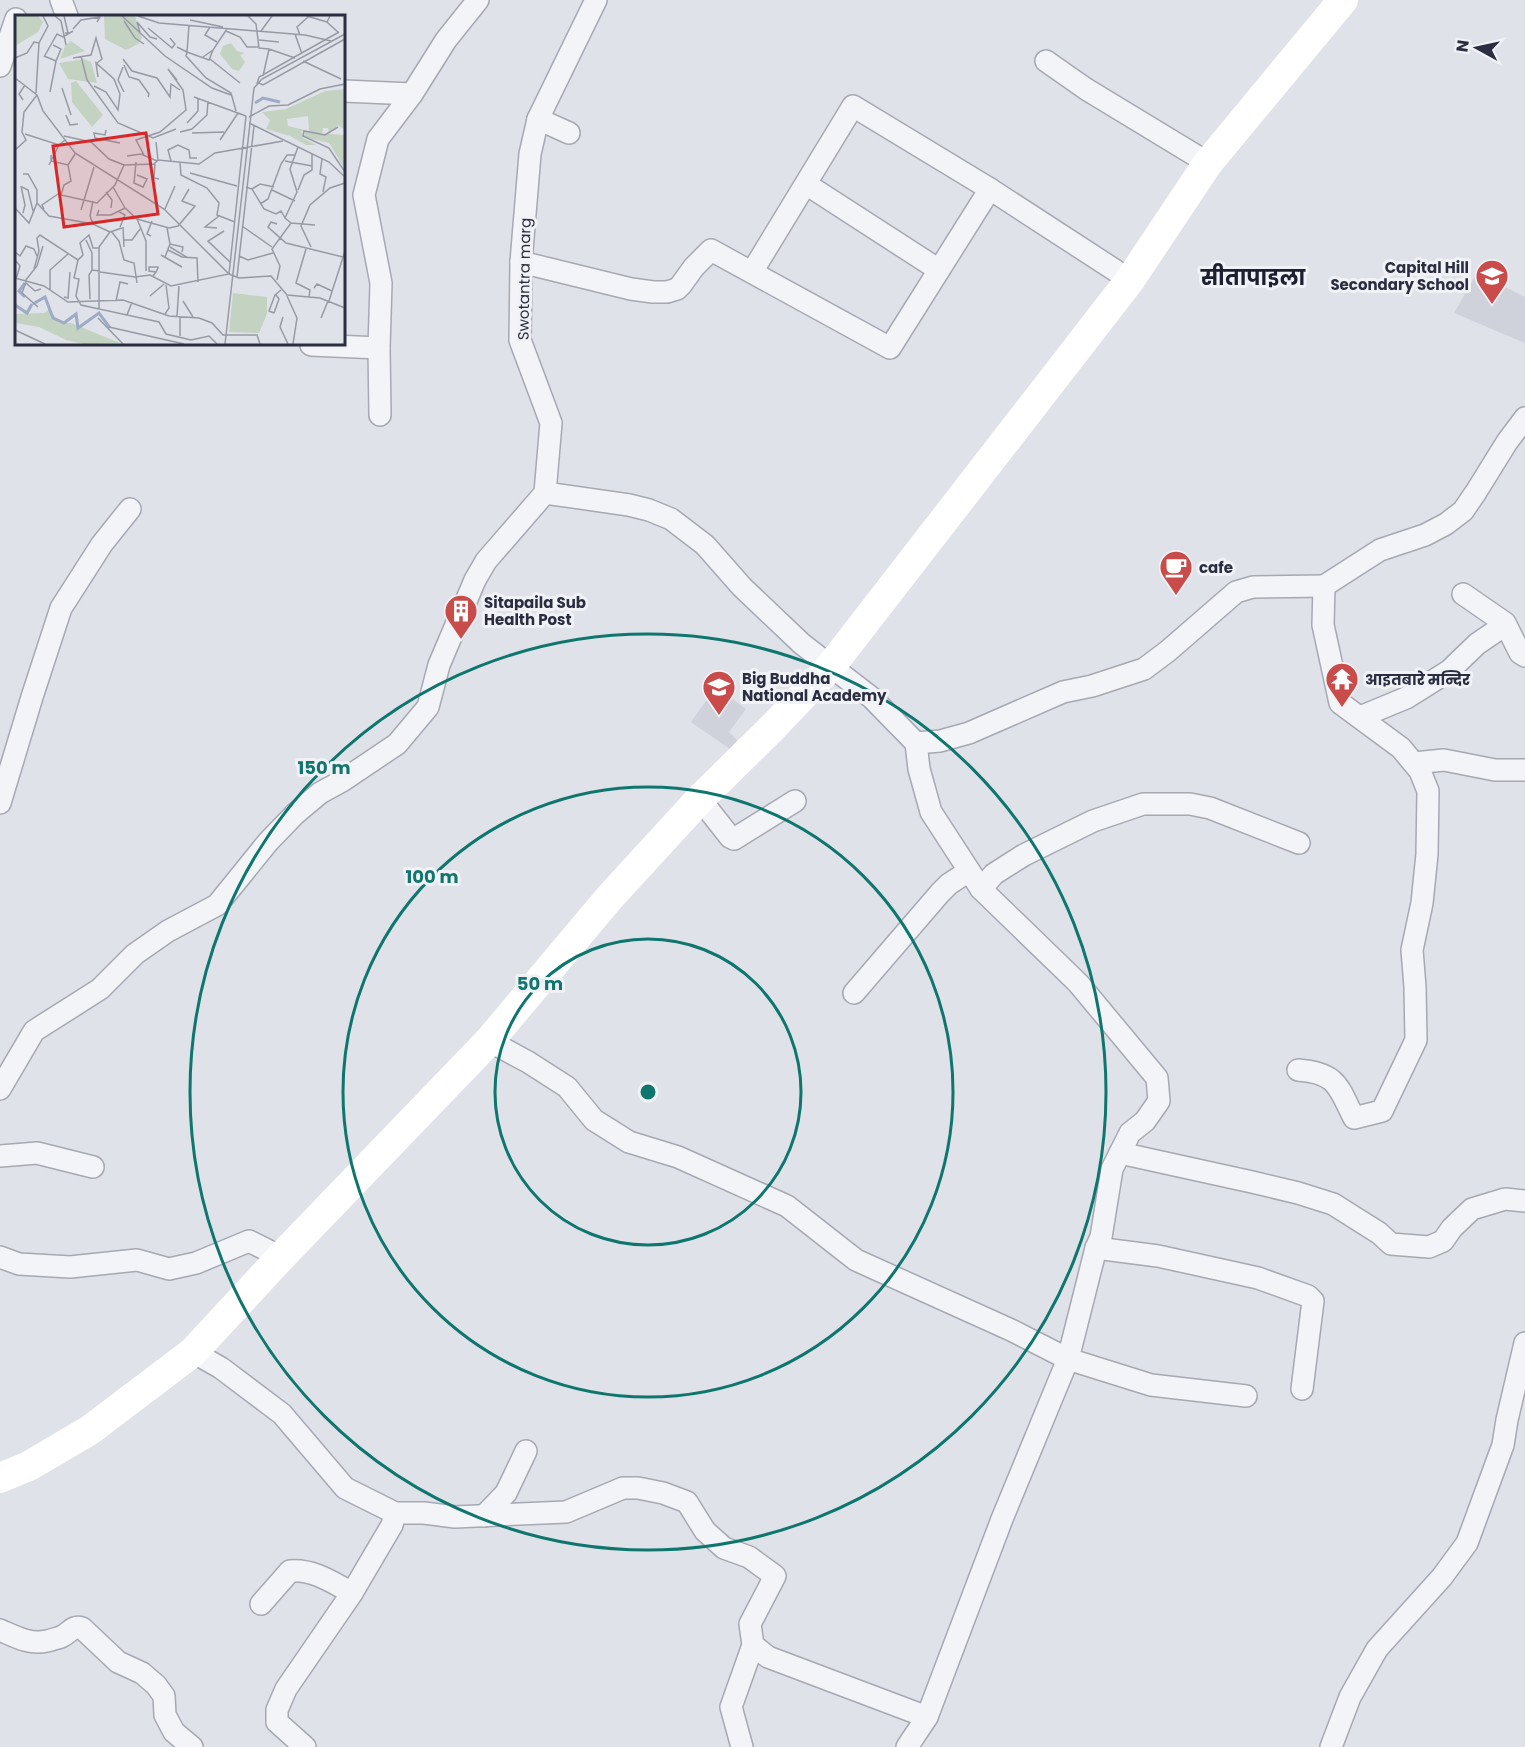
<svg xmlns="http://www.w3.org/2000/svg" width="1525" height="1747" font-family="Poppins,'Noto Sans Devanagari',sans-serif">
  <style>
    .built { fill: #cfd1db }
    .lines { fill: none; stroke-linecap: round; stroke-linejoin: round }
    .street-casing { stroke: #a6a8b3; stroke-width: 24 }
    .street { stroke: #f3f4f7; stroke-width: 21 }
    .secondary { stroke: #fff; stroke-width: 30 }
    .ring { fill: none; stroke: #0f766e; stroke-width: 3 }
    .labels { text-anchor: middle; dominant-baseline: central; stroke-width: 6; stroke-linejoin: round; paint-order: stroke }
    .poi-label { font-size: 15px; font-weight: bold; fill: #2a2e40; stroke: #f0f2f6; text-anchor: start }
    .street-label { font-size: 15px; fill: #2a2e40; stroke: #f0f2f6 }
    .district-label { font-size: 21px; font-weight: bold; fill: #1c2031; stroke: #f0f2f6 }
    .inset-river { fill: none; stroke: #9dabc7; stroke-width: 3 }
    .inset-road { fill: none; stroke: #979aa5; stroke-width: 1.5 }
    .view { fill: #d62828; fill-opacity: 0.15; stroke: #d62828; stroke-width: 3 }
    .inset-edge { fill: none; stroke: #2a2e40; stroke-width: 3 }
    .centre { fill: #0f766e; stroke: #f0f2f6; stroke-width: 3 }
    .ring-label { font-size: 18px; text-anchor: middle; font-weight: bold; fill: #0f766e; stroke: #f0f2f6; stroke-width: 6; stroke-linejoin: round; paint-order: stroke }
  </style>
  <rect width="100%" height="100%" fill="#e0e2e9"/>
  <!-- built -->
  <g class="built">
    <path d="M1477 273 1525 297V343L1454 313Z"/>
    <path d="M716 687 746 709 729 732 737 740 730 749 691 722Z"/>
  </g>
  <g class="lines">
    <defs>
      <g id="street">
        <path d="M61 0 67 16"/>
        <path d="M1046 61 1086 89 1208 163"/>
        <path d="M0 66 16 19"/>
        <path d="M344 91 412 94"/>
        <path d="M538 119 569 133"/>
        <path d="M806 184 939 270"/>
        <path d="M990 189 1130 280"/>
        <path d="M521 262 631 289 653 292H667L677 289 681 285 694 267 711 250 890 348 990 189 853 106 752 272"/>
        <path d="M311 345 379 348"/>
        <path d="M380 415 379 348 381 283 364 195 378 139 412 94 446 40 478 0"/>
        <path d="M1360 717 1406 698 1449 671 1477 644 1496 631 1505 623 1463 594 1505 623 1520 653 1525 656"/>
        <path d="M916 743 940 741 969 733 1063 692 1092 686 1144 669 1168 651 1236 592 1253 587 1324 586"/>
        <path d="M1414 763 1444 760 1495 770H1525"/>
        <path d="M700 799 730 837 734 839 795 801"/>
        <path d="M0 803 32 697 61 608 102 544 130 509"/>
        <path d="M981 889 994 874 1024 855 1093 821 1143 804H1190L1210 808 1299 843"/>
        <path d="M854 993 940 893 949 884 969 871"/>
        <path d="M489 1041 528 1062 567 1087 594 1120 629 1142 678 1157 787 1206 856 1260 1011 1330 1068 1359 1151 1385 1246 1396"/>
        <path d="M1298 1070C1338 1073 1338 1087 1354 1118L1382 1111 1416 1040 1415 987 1412 950 1422 903 1427 854 1428 791 1420 771 1401 748 1340 703 1323 625 1324 586 1380 550 1425 535 1446 524 1463 511 1476 492 1507 442 1525 418"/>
        <path d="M0 1089 34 1031 100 989 135 954 168 931 217 905 268 842 295 814 320 793 342 781 397 744 428 707 439 665 475 580 486 561 545 493 551 423 520 340 521 262 530 154 538 119 596 0"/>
        <path d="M1120 1153 1252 1182 1298 1193 1333 1204 1379 1233 1391 1244 1429 1247 1443 1241 1452 1228 1472 1209 1505 1199 1525 1201"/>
        <path d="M0 1156 37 1153 93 1167"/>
        <path d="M1096 1248 1158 1256 1258 1278 1308 1296 1313 1301 1302 1389"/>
        <path d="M0 1257 19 1264 70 1267 137 1260 169 1269 196 1263 249 1241 281 1257"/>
        <path d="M193 1352 221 1368 282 1414 345 1488 395 1513H424L455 1517 566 1512 623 1488H638L663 1493 687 1502 705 1531 724 1548 749 1557 775 1576 750 1624 753 1645 768 1657 927 1717 1002 1519 1068 1359 1096 1248 1101 1237 1112 1169 1130 1133 1145 1121 1159 1101 1157 1078 1078 983 981 889 931 812 919 769 916 743 872 698 802 644 742 587 705 545 671 519 649 510 629 505 545 493"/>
        <path d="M484 1516 506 1493 526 1451"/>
        <path d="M261 1604 290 1571C313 1569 332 1582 352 1593"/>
        <path d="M0 1630C16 1637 30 1645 47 1641 52 1640 57 1638 61 1637 70 1633 72 1625 82 1628L118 1662 142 1673 156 1685 164 1696 165 1715 174 1732 192 1747"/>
        <path d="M305 1747 277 1722V1710L286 1689 352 1593 392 1525 395 1513"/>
        <path d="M742 1747 731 1707 753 1645"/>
        <path d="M907 1747 927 1717"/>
        <path d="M1331 1747 1350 1697 1377 1649 1442 1577 1467 1543 1503 1445 1507 1420 1525 1343"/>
      </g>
    </defs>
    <!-- street casing -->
    <use href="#street" class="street-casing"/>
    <!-- street -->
    <use href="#street" class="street"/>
    <!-- secondary -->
    <path class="secondary" d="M0 1478 29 1466 90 1430 193 1352 281 1257 489 1041 610 897 700 799 773 727 831 666 1130 280 1208 163 1343 0"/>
  </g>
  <!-- distance rings -->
  <g class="ring">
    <circle cx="648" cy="1092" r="153"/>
    <circle cx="648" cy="1092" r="305"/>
    <circle cx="648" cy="1092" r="458"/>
  </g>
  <!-- icons -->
  <defs>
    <symbol id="school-pin" viewBox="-11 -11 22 30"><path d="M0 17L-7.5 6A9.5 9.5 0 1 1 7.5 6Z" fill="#c94b4a" stroke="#f0f2f6"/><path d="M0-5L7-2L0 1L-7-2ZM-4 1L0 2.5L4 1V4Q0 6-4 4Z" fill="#fff"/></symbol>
    <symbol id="cafe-pin" viewBox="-11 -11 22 30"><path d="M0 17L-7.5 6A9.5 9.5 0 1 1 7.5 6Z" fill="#c94b4a" stroke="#f0f2f6"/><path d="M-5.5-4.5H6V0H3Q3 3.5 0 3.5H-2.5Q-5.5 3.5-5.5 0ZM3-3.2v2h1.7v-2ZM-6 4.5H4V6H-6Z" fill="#fff"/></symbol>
    <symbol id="building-pin" viewBox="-11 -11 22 30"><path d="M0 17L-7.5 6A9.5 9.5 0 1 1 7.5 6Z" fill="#c94b4a" stroke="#f0f2f6"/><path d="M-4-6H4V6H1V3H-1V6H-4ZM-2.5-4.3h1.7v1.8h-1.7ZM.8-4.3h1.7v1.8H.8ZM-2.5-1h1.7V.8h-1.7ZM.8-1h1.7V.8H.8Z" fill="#fff"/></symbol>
    <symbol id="temple-pin" viewBox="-11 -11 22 30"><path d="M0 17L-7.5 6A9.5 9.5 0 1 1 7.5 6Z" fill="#c94b4a" stroke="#f0f2f6"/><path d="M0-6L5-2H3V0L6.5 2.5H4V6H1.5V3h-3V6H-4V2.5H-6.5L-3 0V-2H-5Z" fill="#fff"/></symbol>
  </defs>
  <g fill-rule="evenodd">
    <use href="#school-pin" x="1473" y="257" width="38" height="52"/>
    <use href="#cafe-pin" x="1157" y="548" width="38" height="52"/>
    <use href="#building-pin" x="442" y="592" width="38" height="52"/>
    <use href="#temple-pin" x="1323" y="660" width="38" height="52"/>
    <use href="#school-pin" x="700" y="668" width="38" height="52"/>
  </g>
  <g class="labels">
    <!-- poi labels -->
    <g class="poi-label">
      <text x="1469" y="267" text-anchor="end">Capital Hill<tspan x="1469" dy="17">Secondary School</tspan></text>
      <text x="1199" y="567">cafe</text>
      <text x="484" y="602">Sitapaila Sub<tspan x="484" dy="17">Health Post</tspan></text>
      <text x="742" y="678">Big Buddha<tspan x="742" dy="17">National Academy</tspan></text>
      <text x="1365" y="679">आइतबारे मन्दिर</text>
    </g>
    <!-- street labels -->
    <g class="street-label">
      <text transform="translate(524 279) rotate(-89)">Swotantra marg</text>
    </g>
    <!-- district labels -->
    <g class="district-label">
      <text x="1253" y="277">सीतापाइला</text>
    </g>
  </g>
  <!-- overview -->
  <g transform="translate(15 15)">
    <rect width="330" height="330" fill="#e0e2e9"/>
    <path d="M218 278 252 282V299L244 318 214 317Z" fill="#c4d2c2"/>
    <path d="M0 1H23L28 7 23 17 0 31ZM89 1H120L127 23 123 29 111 35 90 24ZM56 26 70 36 45 44 50 31ZM69 44 76 47 82 68 53 64 44 48ZM61 66 88 100 77 112 57 87 56 68ZM330 74V115L323 110 314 118 313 113H308L307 119 286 116 288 123 301 130H291L275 121 251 114 255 105 247 97 271 94 310 76ZM293 101 294 116 273 111 272 104ZM290 117 330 120V154L314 128 289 122ZM35 294 44 308H56L105 328 69 329 51 325 24 312 0 308V299L29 298Z" fill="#c4d2c2" fill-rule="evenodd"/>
    <path d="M216 28 222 36 230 38 225 40 230 47 224 56 217 54 205 39 208 31ZM223 281 246 283V293L221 294Z" fill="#c4d2c2"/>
    <path class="inset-river" d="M240 88 248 83 265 87M10 268 4 276 10 282M18 289 30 282 38 303 49 308 61 299 63 313 84 298 95 313M0 290 12 298 17 289"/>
    <path class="inset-road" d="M40 1 46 6 51 30M49 1 53 18H50M107 1 150 41 197 73 216 80M123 1 144 8 290 20 316 26M233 1 241 9 244 33 254 34M292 1 312 7M315 1 312 7 324 18M175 5 208 12M109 6 120 23 129 29M195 12 190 20 202 27M133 13 157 33 160 29 155 23M58 14 66 5 85 2 82 7M211 16 225 22 232 32H243M246 16 257 1M125 17 122 7 135 22 142 24M280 19 287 39M285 20 282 12 293 2M330 24V52M244 25 264 27M162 32 172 37 174 10M198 35 194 45 172 37 171 41 191 63 216 78 221 96M29 41 41 46 46 34 38 30M66 41 72 65 103 108 138 123 161 114M29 42 42 19 48 22 58 16M188 42 198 35 212 14M0 43 12 38 19 27 24 28M58 43 76 40 81 23 87 44 82 48M108 44 117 56 142 63 155 82 156 69 165 75M195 44 225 68M288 46 326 64M109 50 114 62 124 65 134 79 133 82M108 52 103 65 109 77M248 61 254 34 280 43M0 63 22 80 28 96 60 138 149 194 214 259 224 263 256 261 272 280 305 283 330 293M244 68 248 70 330 24M242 69 244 62 324 17M79 71 91 77 103 95 105 79 99 64 81 48 83 62M47 73 56 100M35 77 41 46M21 78 24 28 33 11 28 1M179 82 231 101M8 85 4 79 10 70M51 100 55 110 63 109M234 102 254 91 273 90 305 74 330 69M172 108 183 96V83M234 108 314 147 330 162M323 112 310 120 289 116 288 121 314 133 330 157M91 115 90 120 79 118 80 123 105 128M165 117 177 114 192 100 193 86M177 118 209 117M10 119 44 130 50 125M49 121 76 127 94 144 109 150 139 149 143 145 184 149 200 138 268 126M205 125 223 98M141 127 143 145M0 135 11 125 7 117 9 97 22 80M60 139 53 150 56 166 49 170 46 180 82 188 100 170 109 150M36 140V146L53 150M129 140 121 125 145 117 171 95 168 75 153 54 162 65M112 141 126 139 142 146M307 144 305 159 311 162 308 177M156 146 153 135 163 130 174 135 175 143H182M270 146 297 151M121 147 119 168 128 172 132 164 122 160M165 148 166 160 192 173 204 188 202 200 220 207M140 149 139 163 144 164M34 150 44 130M175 158 222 171M8 159H13L22 175V188M6 171 10 190 8 198M7 172 13 175 18 196M98 172 110 193M231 172 237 174 249 194 261 199 266 196 270 203M237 174 245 169 259 172M257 175 280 186M283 175 289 160 297 155V139M91 177 97 185 96 193M78 186 75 201 78 209M245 189 253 184 266 149 272 140H280M0 193 14 208 22 188 34 201 78 209 95 217M29 194 27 190 43 179M150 194 160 171M66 195 79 152M84 195 82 200H96L110 193 122 204 154 213 163 211 180 191 167 186 174 174M103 196 110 200 105 212M122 204 131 226V256M276 208 270 203 282 177 275 154 283 132M276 208 300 210M262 209 256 207 253 212 271 228 328 242M227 211 257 232M108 212 109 232M107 213 95 217 84 232V294L112 300M202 213 190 212 204 201M96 216 104 226 109 245 119 248 122 268M209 216 193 226 216 248M136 221 132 219 137 206M71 225 77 238V255M108 225H117L125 214M155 229 168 232 167 237M155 232 173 243M296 232 286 211 295 190 315 173 330 168M291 234 281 268 295 275 294 282M153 235 167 242 182 243 183 267M0 237 5 241 11 231 19 234 22 241M146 240 167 252M224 241 233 245 258 238M150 242 155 229 152 213M0 245 5 251 1 264M19 254 24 236 22 223 25 220 63 245M85 257 120 262 135 260 156 271 214 259 231 101M138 261 141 257 143 253V252H134V256L141 257M222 262 239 111M0 263 29 271 53 287 108 285 154 301 184 303 197 308 208 320H242L245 329M262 265 265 251 257 234 276 208M10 266 22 251 28 231M11 267 7 278 23 292M11 268 20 276 26 274M299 273 302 269 317 276M35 275V255L53 239M135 281 149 269M272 281 282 303 278 329M49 282 53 283 55 257M75 284 74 260 77 255 85 256M101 286 105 267 113 269M168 286 178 302M314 286 330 236M117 287 112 300 144 307 151 319 176 325 194 321 202 329M84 294 66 290 61 281 64 264 59 263 63 245 68 240 65 228 74 220 78 233H85M259 298 254 296 260 280 266 275M259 298 264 284 261 280M150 299 154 293 151 270M162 301 164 271M165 301V321M268 302 265 312 273 329M83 303 108 329M306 303 313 286M94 312 169 329M0 315 30 329M210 329 239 73 247 64 330 19"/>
    <path class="view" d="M131 118 143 199 49 212 38 131Z"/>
    <rect width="330" height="330" class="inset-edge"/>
  </g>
  <circle cx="648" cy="1092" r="9" class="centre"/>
  <g class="ring-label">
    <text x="324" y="774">150 m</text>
    <text x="432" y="883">100 m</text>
    <text x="540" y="990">50 m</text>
  </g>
  <!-- north arrow -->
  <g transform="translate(1477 48) rotate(278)" stroke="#f0f2f6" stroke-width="4.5" paint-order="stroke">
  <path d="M0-4.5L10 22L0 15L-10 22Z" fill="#2a2e40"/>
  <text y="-9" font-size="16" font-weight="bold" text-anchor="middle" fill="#2a2e40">N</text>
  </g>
</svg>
